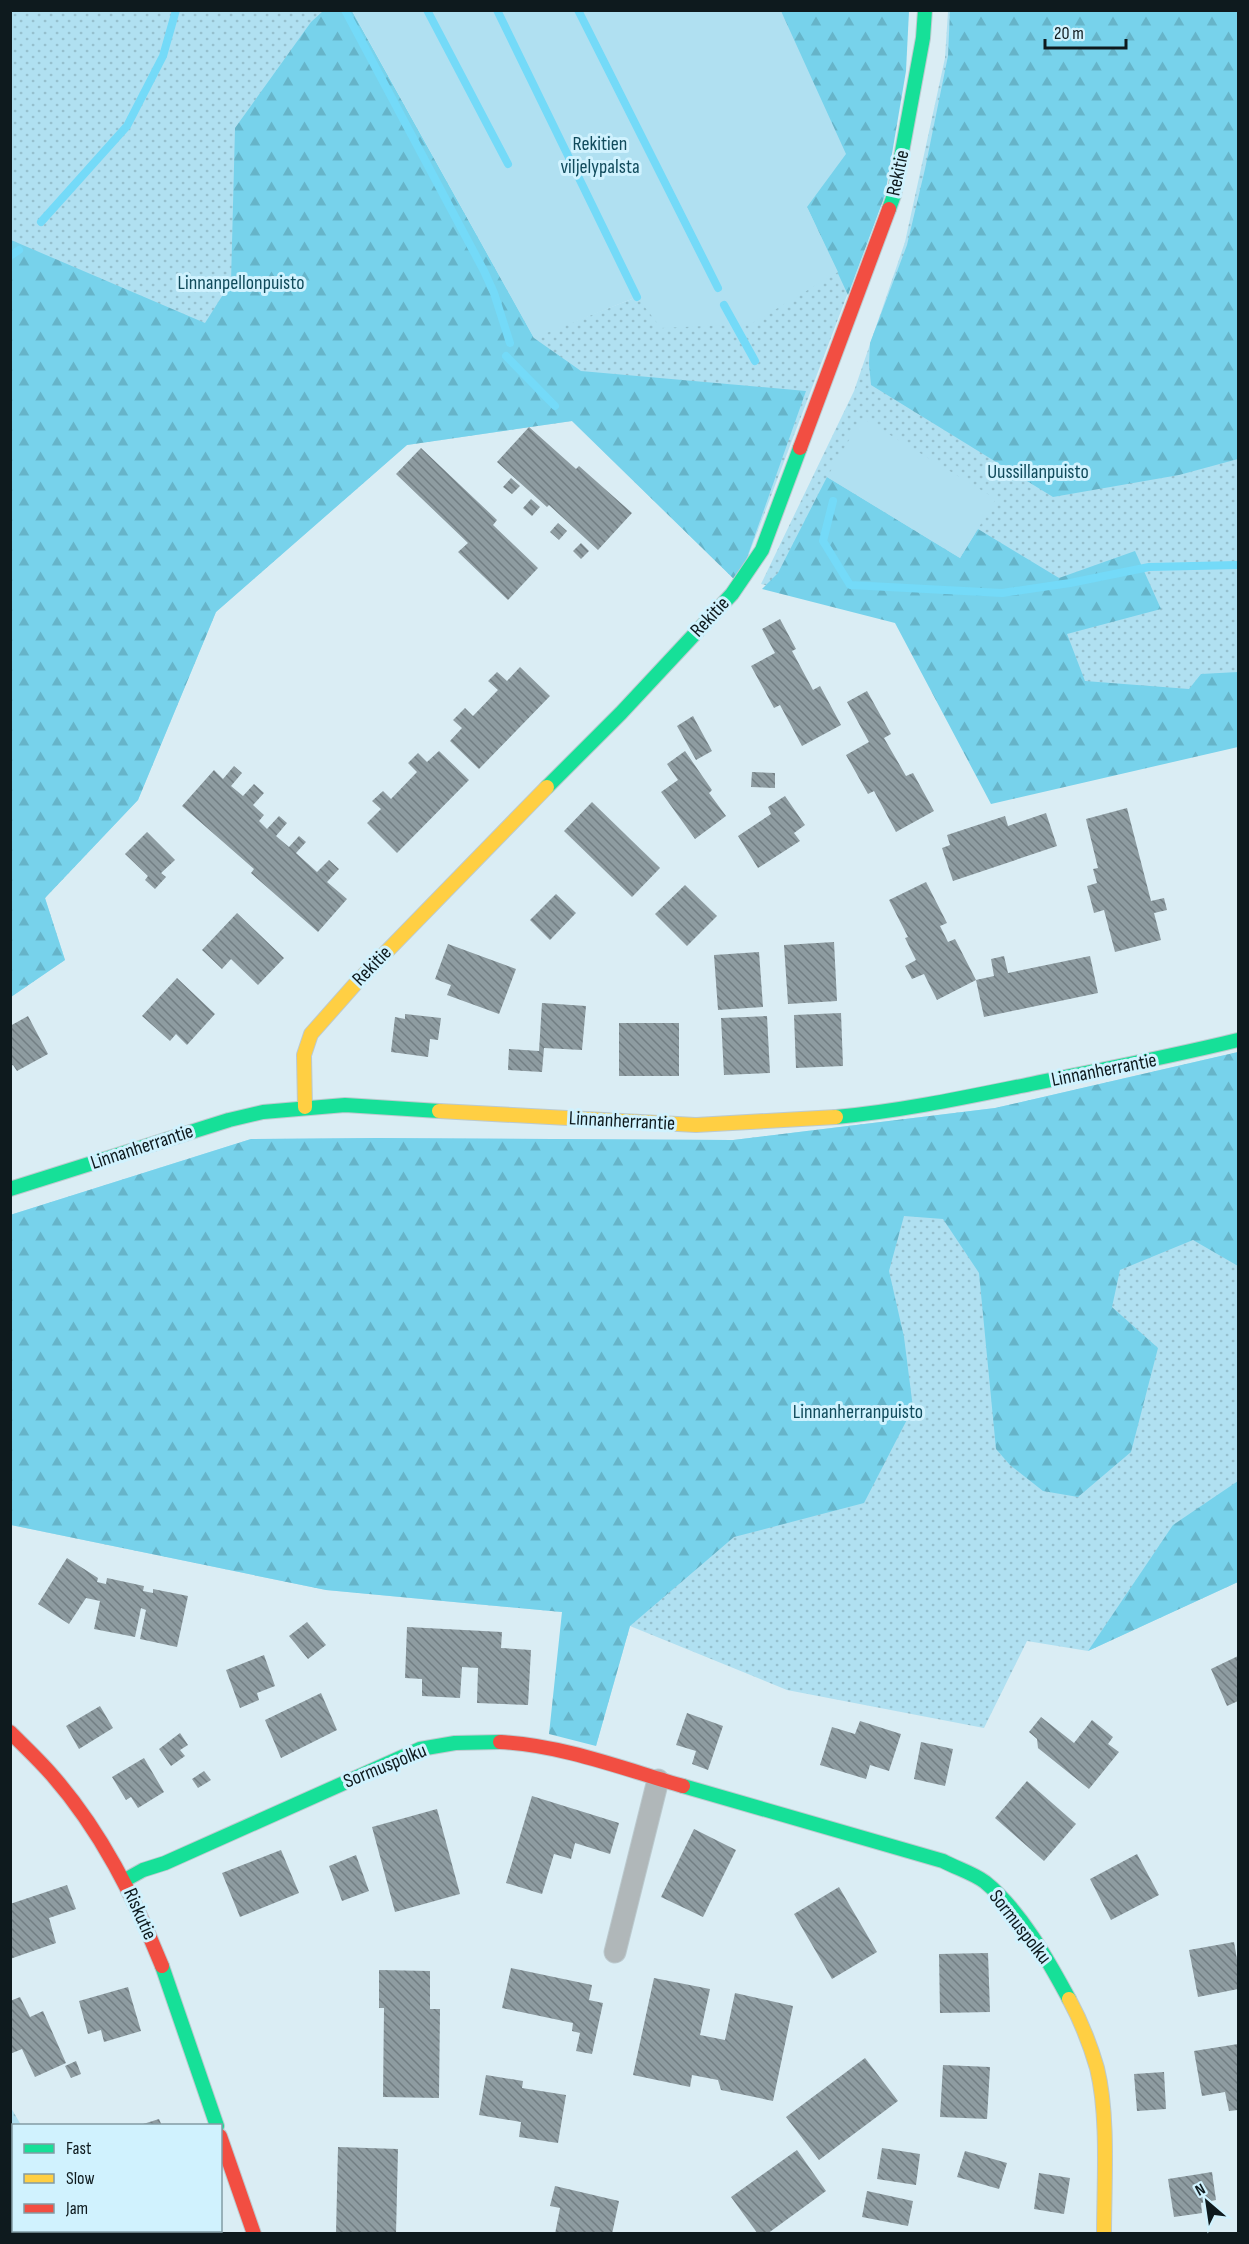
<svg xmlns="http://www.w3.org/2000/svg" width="1249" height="2244" font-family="'Sofia Sans Condensed',sans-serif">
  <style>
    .grass { fill: url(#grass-dots) }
    .forest { fill: url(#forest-firs) }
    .garden { fill: #b0e0f1 }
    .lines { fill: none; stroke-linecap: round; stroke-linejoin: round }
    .stream { stroke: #74daf8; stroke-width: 8 }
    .building { fill: url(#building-back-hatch) }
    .street-casing { stroke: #bccacf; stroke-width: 23 }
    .fast-casing { stroke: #bccacf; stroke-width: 16 }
    .slow-casing { stroke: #bccacf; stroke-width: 16 }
    .jam-casing { stroke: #bccacf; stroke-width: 16 }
    .street { stroke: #b0b7b9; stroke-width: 21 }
    .fast { stroke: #16e098; stroke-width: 14 }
    .slow { stroke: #ffcf43; stroke-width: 14 }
    .jam { stroke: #f24e42; stroke-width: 14 }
    .labels { text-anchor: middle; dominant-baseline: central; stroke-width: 6; stroke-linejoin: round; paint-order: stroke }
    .park-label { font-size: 20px; fill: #114b5c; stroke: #d0f2fe }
    .street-label { font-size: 20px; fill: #0e1a1e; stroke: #d0f2fe }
  </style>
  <defs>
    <pattern id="grass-dots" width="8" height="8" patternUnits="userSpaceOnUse" patternTransform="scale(1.5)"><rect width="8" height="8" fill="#b0e0f1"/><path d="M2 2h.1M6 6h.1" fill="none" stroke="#96c0ce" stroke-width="1.8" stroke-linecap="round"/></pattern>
    <pattern id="forest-firs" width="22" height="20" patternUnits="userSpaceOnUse" patternTransform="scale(1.5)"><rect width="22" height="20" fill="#77d2eb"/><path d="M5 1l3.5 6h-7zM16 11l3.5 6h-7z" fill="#66b4c9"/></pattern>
    <pattern id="building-back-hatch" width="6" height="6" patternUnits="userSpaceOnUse" patternTransform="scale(1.5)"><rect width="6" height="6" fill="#8e9ca1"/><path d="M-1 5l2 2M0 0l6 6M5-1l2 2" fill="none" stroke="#727e83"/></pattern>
  </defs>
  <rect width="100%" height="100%" fill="#daedf4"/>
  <!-- grass -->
  <g class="grass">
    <path d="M11 11H352L534 337 637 297 807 207 846 153 781 11H909L885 195 738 583 572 421 407 445 216 612 138 800 45 898 65 960 11 997Z"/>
    <path d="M948 11H1238V741L899 617 761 584 854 391 905 242 945 58Z"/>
    <path d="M1238 1052V1582L1088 1651 1027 1641 984 1728 787 1690 630 1626 596 1746 562 1612 326 1590 11 1525 10 1215 251 1139 377 1138 733 1140 995 1108Z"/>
    <path d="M10 2106 21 2125 14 2126 13 2199 10 2186Z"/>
  </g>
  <!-- forest -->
  <g class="forest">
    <path d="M323 11H352L534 338 581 371 806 391 738 583 572 421 407 445 216 612 138 800 45 898 65 960 11 997V240L205 323 231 282 235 128 311 22Z"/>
    <path d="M781 11H909L906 71 885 195 848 295 807 207Z"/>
    <path d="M950 11H1238V459L1179 475 1053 497 871 385 869 364 870 343 907 245 925 169 948 56Z"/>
    <path d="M827 477 960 558 978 529 1059 578 1135 551 1161 609 1067 634 1085 681 1189 689 1201 674 1238 672V747L991 804 895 623 762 589 778 573Z"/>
    <path d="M1238 1052V1266L1193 1240 1120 1270 1112 1307 1158 1348 1131 1452 1078 1497 1043 1491 1010 1465 996 1449 979 1273 943 1219 904 1216 889 1271 904 1337 913 1408 864 1503 734 1537 630 1626 596 1746 549 1734 562 1612 326 1590 11 1525 10 1215 251 1139 377 1138 733 1140 995 1108Z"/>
    <path d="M1238 1481V1582L1088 1651 1173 1525Z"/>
  </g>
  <!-- garden -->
  <g class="garden">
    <path d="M352 11H781L846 154 807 207 838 272 751 324 661 328 637 297 534 338Z"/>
    <path d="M862 418 996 499 960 558 827 477Z"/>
  </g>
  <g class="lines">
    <!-- stream -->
    <g class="stream">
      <path d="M345 10 484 271 494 293 510 343"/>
      <path d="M427 10 508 164"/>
      <path d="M497 10 637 297"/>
      <path d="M578 10 718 288"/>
      <path d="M41 222 127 126 163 56 176 10"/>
      <path d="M10 256 19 250"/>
      <path d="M724 305 755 361"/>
      <path d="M506 356 555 406"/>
      <path d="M833 501 823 541 850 585 1002 593 1070 583 1149 567 1238 565"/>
      <path d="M10 2135 14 2142"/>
      <path d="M39 2230 40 2234"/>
    </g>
  </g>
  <!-- building -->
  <g class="building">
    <path d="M529 427 576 469 579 466 632 513 598 550 549 505 547 507 497 462Z"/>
    <path d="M421 448 497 520 493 525 538 568 508 600 458 552 468 543 396 474Z"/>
    <path d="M511 478 520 486 512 494 503 487Z"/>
    <path d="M531 499 540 507 532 516 523 508Z"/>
    <path d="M558 523 567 531 559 540 550 532Z"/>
    <path d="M581 543 589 551 581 559 573 551Z"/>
    <path d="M780 619 796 649 792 651 813 690 820 686 841 725 802 746 780 705 774 708 751 666 775 653 762 629Z"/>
    <path d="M520 667 550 696 479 769 450 741 462 728 453 720 465 708 473 716 498 690 488 681 497 672 507 681Z"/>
    <path d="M867 691 891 734 884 738 906 776 913 773 934 811 896 832 874 791 868 794 846 755 869 742 847 702Z"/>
    <path d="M693 716 712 751 696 760 677 726Z"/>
    <path d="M439 751 469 780 397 853 367 823 381 809 372 801 383 791 391 799 417 772 408 763 418 753 427 762Z"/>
    <path d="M685 751 712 790 709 793 726 816 695 839 661 792 678 780 667 764Z"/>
    <path d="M234 766 242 773 231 786 243 796 254 784 264 793 253 805 264 815 259 821 267 829 279 816 287 823 276 836 289 847 299 836 306 842 296 853 317 872 329 860 339 869 327 882 347 899 318 932 251 873 254 869 182 806 214 770 223 779Z"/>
    <path d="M752 772 775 773V788L751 787Z"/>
    <path d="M785 796 805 825 794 833 800 841 758 868 738 836 771 814 768 807Z"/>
    <path d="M592 802 660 868 632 897 564 831Z"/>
    <path d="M1127 808 1151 901 1164 898 1167 910 1154 913 1161 940 1115 952 1104 910 1094 913 1087 886 1097 883 1093 869 1098 868 1086 819Z"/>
    <path d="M1046 813 1057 846 953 881 942 848 950 845 947 835 1005 816 1008 826Z"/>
    <path d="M147 832 175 860 161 873 166 877 155 889 145 880 148 876 125 854Z"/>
    <path d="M926 882 947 923 940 926 948 942 955 939 976 980 937 1000 924 974 912 979 905 966 916 960 905 938 908 937 889 900Z"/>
    <path d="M685 885 717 916 687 946 655 914Z"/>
    <path d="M556 894 576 913 550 940 530 920Z"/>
    <path d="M237 913 284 958 258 985 231 959 222 969 202 950Z"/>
    <path d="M834 942 837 1001 788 1004 784 945Z"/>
    <path d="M448 944 516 969 499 1014 447 995 451 985 435 979Z"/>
    <path d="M759 952 763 1007 718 1010 714 955Z"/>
    <path d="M1004 956 1008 973 1090 956 1098 993 984 1017 976 980 994 976 991 959Z"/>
    <path d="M177 978 215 1014 187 1045 176 1034 170 1041 142 1016Z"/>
    <path d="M542 1003 586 1006 582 1050 544 1048 542 1072 508 1070 509 1049 539 1051Z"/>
    <path d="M841 1013 843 1066 796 1068 794 1015Z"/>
    <path d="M405 1014 441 1018 438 1040 430 1039 428 1057 391 1052 395 1017 405 1019Z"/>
    <path d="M28 1016 48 1054 17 1071 13 1065 10 1066V1026Z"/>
    <path d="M767 1016 770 1073 724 1075 721 1018Z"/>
    <rect x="619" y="1023" width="60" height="53"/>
    <path d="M67 1558 98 1578 97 1582 106 1584 107 1578 144 1586 143 1591 153 1593V1589L188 1596 177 1647 140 1639 146 1610 141 1608 135 1637 94 1629 100 1601 86 1598 69 1624 38 1604Z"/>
    <path d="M307 1622 326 1645 308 1659 289 1636Z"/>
    <path d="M407 1627 502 1632 501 1648 531 1650 528 1705 477 1703 478 1668 462 1667 460 1698 422 1696V1679L405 1678Z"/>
    <path d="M264 1655 275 1686 257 1693 259 1700 240 1708 226 1670Z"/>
    <path d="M1238 1656V1701L1227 1706 1211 1669Z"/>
    <path d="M321 1693 337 1730 281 1758 265 1720Z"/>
    <path d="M100 1706 113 1728 79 1749 66 1726Z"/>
    <path d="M687 1713 723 1726 708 1770 692 1764 696 1751 676 1745Z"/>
    <path d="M1041 1717 1074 1743 1092 1720 1113 1737 1108 1744 1119 1752 1089 1789 1038 1748 1037 1739 1029 1732Z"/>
    <path d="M860 1721 901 1734 889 1771 870 1765 866 1779 820 1765 832 1727 855 1734Z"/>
    <path d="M180 1733 188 1745 180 1750 185 1756 171 1766 159 1749Z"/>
    <path d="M921 1742 953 1749 945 1786 914 1779Z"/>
    <path d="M144 1758 164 1792 138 1808 131 1797 126 1800 112 1777Z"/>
    <path d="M204 1771 211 1780 198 1788 192 1779Z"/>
    <path d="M1027 1781 1076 1824 1044 1861 995 1818Z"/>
    <path d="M532 1796 619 1823 610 1854 575 1843 571 1859 554 1854 542 1894 506 1883Z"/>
    <path d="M437 1809 460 1894 395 1912 372 1827Z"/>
    <path d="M694 1829 736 1850 703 1917 661 1897Z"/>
    <path d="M281 1850 299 1893 240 1917 222 1873Z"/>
    <path d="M1137 1854 1159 1895 1111 1920 1090 1879Z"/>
    <path d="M356 1855 369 1891 342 1901 329 1866Z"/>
    <path d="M67 1885 76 1909 49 1918 56 1943 10 1959V1904Z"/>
    <path d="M839 1887 877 1952 832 1979 794 1914Z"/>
    <path d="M1234 1942 1238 1965V1989L1198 1997 1189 1950Z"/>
    <path d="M988 1953 990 2012 940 2013 939 1954Z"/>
    <path d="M511 1968 592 1985 589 2000 603 2003 592 2054 576 2051 580 2033 572 2031 573 2023 502 2008Z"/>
    <path d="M379 1970 430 1971V2009H440L439 2098 383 2097 384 2008H379Z"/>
    <path d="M654 1978 710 1989 700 2035 725 2040 735 1993 793 2006 773 2101 721 2090 718 2080 692 2075 690 2087 633 2075Z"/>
    <path d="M128 1987 141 2031 104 2042 101 2030 88 2034 79 2001Z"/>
    <path d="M20 1997 30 2017 43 2011 66 2063 35 2077 22 2049 10 2054V2001Z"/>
    <path d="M1238 2044V2110L1229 2111 1225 2092 1202 2096 1194 2051Z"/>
    <path d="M865 2058 898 2101 819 2160 786 2117Z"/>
    <path d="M76 2061 81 2074 71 2078 65 2066Z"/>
    <path d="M943 2065 990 2067 987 2119 940 2117Z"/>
    <path d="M1164 2072 1166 2109 1137 2111 1134 2074Z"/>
    <path d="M486 2075 523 2081 522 2088 566 2095 558 2143 519 2137 521 2122 479 2115Z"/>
    <path d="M159 2119 162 2126H141L140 2125Z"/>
    <path d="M338 2147 398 2149 396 2234H336Z"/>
    <path d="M882 2148 920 2154 916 2185 877 2179Z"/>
    <path d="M797 2150 826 2191 767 2234H758L731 2197Z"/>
    <path d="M965 2151 1007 2163 999 2189 957 2177Z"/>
    <path d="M1212 2172 1216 2200 1201 2203 1202 2213 1174 2217 1168 2179Z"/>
    <path d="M1039 2173 1070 2178 1064 2214 1034 2209Z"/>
    <path d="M555 2186 619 2201 612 2234H555L560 2208 550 2206Z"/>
    <path d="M867 2191 913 2201 908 2226 862 2217Z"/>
  </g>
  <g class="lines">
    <defs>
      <path id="street" d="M615 1952 658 1780"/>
      <g id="fast">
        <path d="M889 209 894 195 923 38 925 10"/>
        <path d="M547 787 621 713 732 594 762 550 800 448"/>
        <path d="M836 1117C902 1111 967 1097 1031 1084 1100 1070 1169 1057 1238 1040"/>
        <path d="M10 1189 229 1120 263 1112 345 1105 439 1111"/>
        <path d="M683 1786 943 1861C956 1868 973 1873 985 1882 1020 1910 1048 1960 1069 1999"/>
        <path d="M125 1880 143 1870 165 1863 420 1749 455 1743 500 1742"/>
        <path d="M162 1966 217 2126"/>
      </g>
      <g id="slow">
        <path d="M305 1107 304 1055 311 1034 357 982 547 787"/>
        <path d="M439 1111 696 1125 836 1117"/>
        <path d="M1069 1999C1081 2021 1090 2044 1097 2068 1109 2117 1104 2183 1104 2234"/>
      </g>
      <g id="jam">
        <path d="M800 448 889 209"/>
        <path d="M10 1732C24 1746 39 1760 52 1775 101 1831 134 1897 162 1966"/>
        <path d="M500 1742C562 1745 624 1769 683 1786"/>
        <path d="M220 2136 254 2234"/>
      </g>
    </defs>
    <!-- street casing -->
    <use href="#street" class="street-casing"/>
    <!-- fast casing -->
    <use href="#fast" class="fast-casing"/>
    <!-- slow casing -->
    <use href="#slow" class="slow-casing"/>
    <!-- jam casing -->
    <use href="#jam" class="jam-casing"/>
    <!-- street -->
    <use href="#street" class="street"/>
    <!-- fast -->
    <use href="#fast" class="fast"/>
    <!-- slow -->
    <use href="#slow" class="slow"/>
    <!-- jam -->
    <use href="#jam" class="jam"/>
  </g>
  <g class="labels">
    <!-- park labels -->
    <g class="park-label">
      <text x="600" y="144">Rekitien<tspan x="600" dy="23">viljelypalsta</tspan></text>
      <text x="241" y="283">Linnanpellonpuisto</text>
      <text x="1038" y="472">Uussillanpuisto</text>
      <text x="858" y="1412">Linnanherranpuisto</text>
    </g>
    <!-- street labels -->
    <g class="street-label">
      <text transform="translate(898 173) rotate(-78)">Rekitie</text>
      <text transform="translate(710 617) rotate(-47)">Rekitie</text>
      <text transform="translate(372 966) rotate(-46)">Rekitie</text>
      <text transform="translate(1104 1070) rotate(-11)">Linnanherrantie</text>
      <text transform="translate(622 1121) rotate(3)">Linnanherrantie</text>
      <text transform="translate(142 1147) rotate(-18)">Linnanherrantie</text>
      <text transform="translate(385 1766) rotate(-22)">Sormuspolku</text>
      <text transform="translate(140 1914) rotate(66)">Riskutie</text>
      <text transform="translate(1020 1927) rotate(52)">Sormuspolku</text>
    </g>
  </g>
  <!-- border -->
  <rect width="1249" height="2244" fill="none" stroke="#0e1a1e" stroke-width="24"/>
  <!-- legend -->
  <rect x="12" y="2124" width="210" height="108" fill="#d0f2fe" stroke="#829ca4" stroke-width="1.5"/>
  <rect x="24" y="2144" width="30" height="9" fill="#16e098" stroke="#829ca4" stroke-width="1.5"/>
  <text x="66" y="2154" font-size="18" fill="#0e1a1e">Fast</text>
  <rect x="24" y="2174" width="30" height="9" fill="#ffcf43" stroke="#829ca4" stroke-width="1.5"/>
  <text x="66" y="2184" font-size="18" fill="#0e1a1e">Slow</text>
  <rect x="24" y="2204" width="30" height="9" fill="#f24e42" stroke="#829ca4" stroke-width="1.5"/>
  <text x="66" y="2214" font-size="18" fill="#0e1a1e">Jam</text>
  <!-- north arrow -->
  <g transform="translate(1207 2202) rotate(331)" stroke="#d0f2fe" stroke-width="4.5" paint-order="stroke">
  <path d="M0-4.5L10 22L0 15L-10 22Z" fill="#0e1a1e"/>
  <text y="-9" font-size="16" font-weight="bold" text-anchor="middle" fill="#0e1a1e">N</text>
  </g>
  <!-- scale -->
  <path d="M1045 39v9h81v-9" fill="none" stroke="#0e1a1e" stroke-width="3"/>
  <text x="1054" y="39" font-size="18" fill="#0e1a1e" stroke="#d0f2fe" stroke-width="4.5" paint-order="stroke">20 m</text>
</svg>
